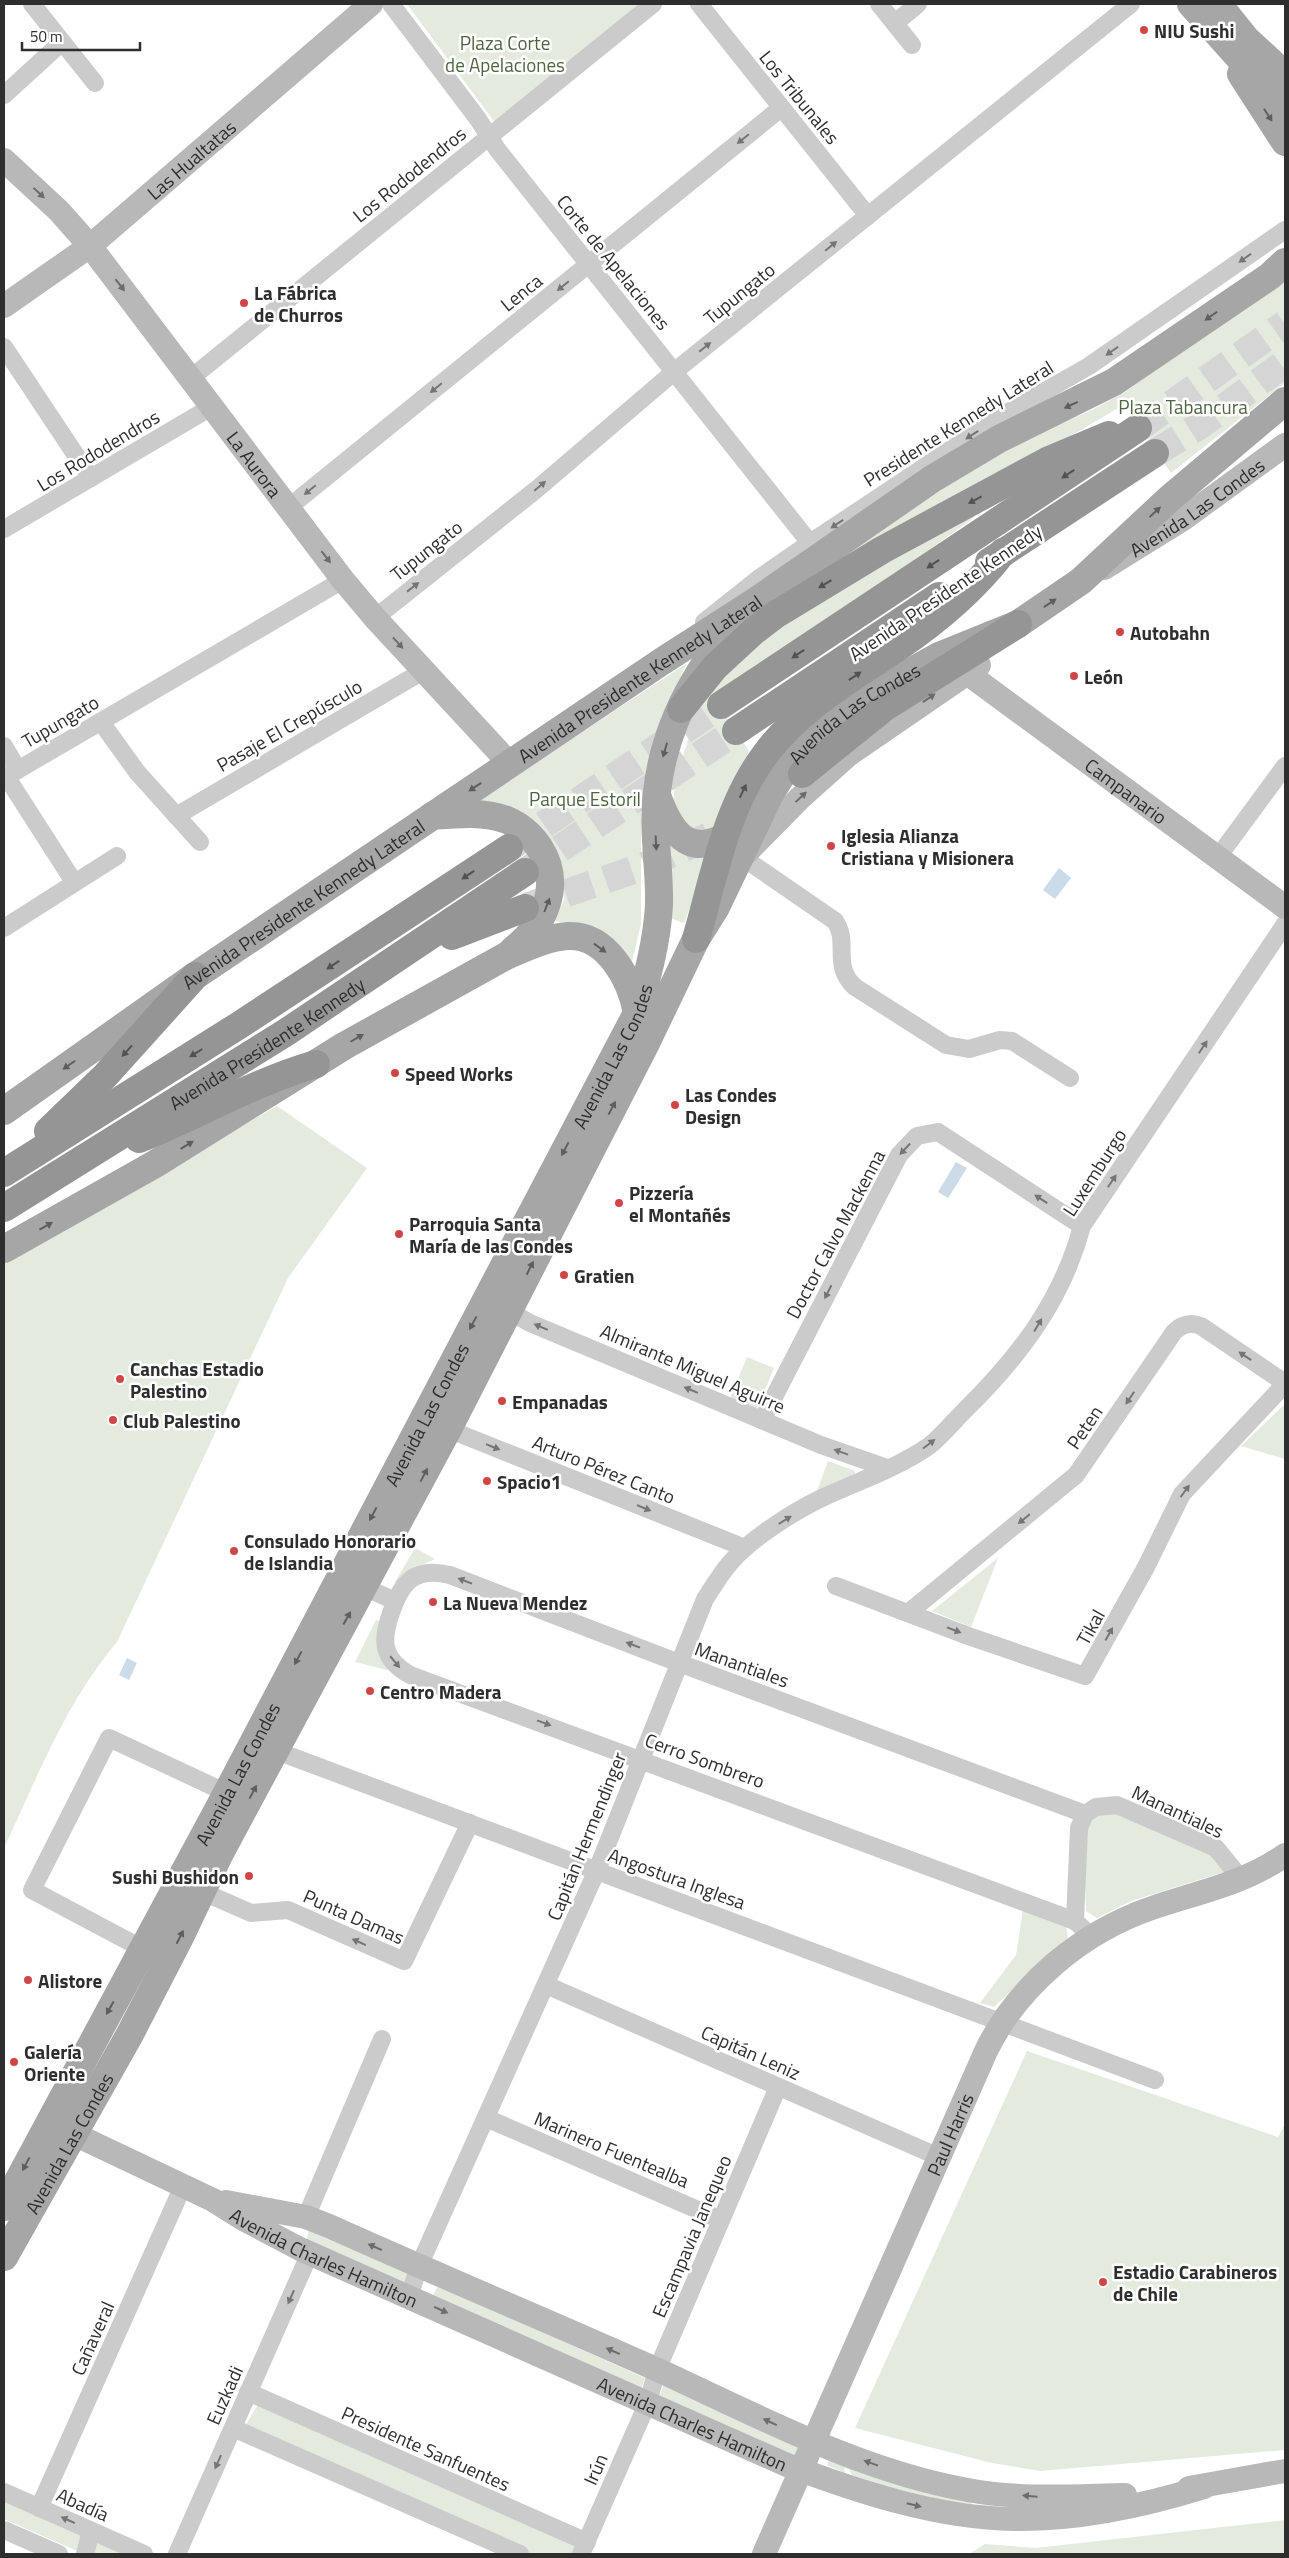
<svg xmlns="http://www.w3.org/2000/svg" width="1289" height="2558" font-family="'Titillium Web',sans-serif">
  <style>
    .green { fill: #e4eade }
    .water { fill: #ccdbe8 }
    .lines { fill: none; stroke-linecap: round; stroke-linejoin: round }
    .highway-tunnel { stroke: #d5d5d5; stroke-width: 28; stroke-dasharray: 28 14; stroke-linecap: butt }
    .street { stroke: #cbcbcb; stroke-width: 18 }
    .secondary { stroke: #b8b8b8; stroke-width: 24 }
    .primary { stroke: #a6a6a6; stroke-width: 28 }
    .highway { stroke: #959595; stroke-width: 28 }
    .oneway { fill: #5e5e5e }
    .oneway2 { fill: #757575 }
    .oneway3 { fill: #6c6c6c }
    .oneway4 { fill: #525252 }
    .poi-dot { fill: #d04647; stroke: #fff; stroke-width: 2 }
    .labels { text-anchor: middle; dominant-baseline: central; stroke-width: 5; stroke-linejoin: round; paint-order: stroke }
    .poi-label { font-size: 19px; font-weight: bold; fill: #2e2e2e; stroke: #fff; text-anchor: start }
    .park-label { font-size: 19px; fill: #4f6541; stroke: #fff }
    .street-label { font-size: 19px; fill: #2e2e2e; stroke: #fff }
  </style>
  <rect width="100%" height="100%" fill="#fff"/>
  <!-- green -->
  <g class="green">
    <path d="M407 4H639L496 124Z"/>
    <path d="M1285 276V383L1171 473 1125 404 1069 437 990 476 784 593 973 467 1025 439 1094 409 1125 392Z"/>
    <path d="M971 513 975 515 973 518 870 593 715 700 749 751 684 923 670 918 669 852 675 781 700 702 714 681 782 621Z"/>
    <path d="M686 664 655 735 641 799V924L631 966 583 925 554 921 564 900 562 877 475 802Z"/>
    <path d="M277 1106 367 1168 288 1278 117 1642C66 1702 37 1778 4 1848V1261Z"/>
    <path d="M747 1357 774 1368 757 1409 730 1398Z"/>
    <path d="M1285 1404V1459L1241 1446Z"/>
    <path d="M828 1461 855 1471V1479L817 1491Z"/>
    <path d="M415 1548 435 1559 415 1568 398 1584 395 1582Z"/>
    <path d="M998 1558 971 1627 932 1611Z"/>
    <path d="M376 1620 379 1621 395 1672 355 1662Z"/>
    <path d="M1114 1809 1223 1859 1224 1872 1131 1901 1097 1918 1086 1911 1084 1830 1096 1813Z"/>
    <path d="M1023 1910 1066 1926 1068 1938 994 2007 980 2003 1016 1955Z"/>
    <path d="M1027 2051 1278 2137 1285 2124V2450L1040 2471 992 2463 855 2428Z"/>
    <path d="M309 2227 412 2275 405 2288 306 2245Z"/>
    <path d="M438 2286 645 2378 640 2392 430 2301Z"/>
    <path d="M664 2385 810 2446 801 2464 656 2404Z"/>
    <path d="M260 2401 581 2542 576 2554H530L244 2428Z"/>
    <path d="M830 2457 972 2499V2504C930 2500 892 2489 852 2475L849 2469 844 2468 845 2473 827 2465Z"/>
    <path d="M4 2499 128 2554H84L4 2519Z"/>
    <path d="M1285 2520V2554H969L985 2544 1036 2548Z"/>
  </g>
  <!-- water -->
  <g class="water">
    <path d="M1059 868 1071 878 1055 899 1043 890Z"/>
    <path d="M956 1162 967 1168 948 1198 938 1192Z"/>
    <path d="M127 1658 137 1663 129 1680 119 1675Z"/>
  </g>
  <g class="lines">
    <!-- highway-tunnel -->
    <g class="highway-tunnel">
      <path d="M1138 428 1285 324"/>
      <path d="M1155 453 1202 424 1285 363"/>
      <path d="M509 848 721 705"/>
      <path d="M525 872 736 731"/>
      <path d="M526 907 642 867 712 835"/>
    </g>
    <!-- street -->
    <g class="street">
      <path d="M32 4 95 83"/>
      <path d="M391 4 478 119 497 149 810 543"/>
      <path d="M699 4 868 216"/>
      <path d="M879 4 912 45"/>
      <path d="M895 23 918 4"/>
      <path d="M4 95 62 42"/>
      <path d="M4 347 91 478"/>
      <path d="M191 378 653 4"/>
      <path d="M288 508 781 108"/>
      <path d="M4 529 213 406"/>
      <path d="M375 618 537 489 675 371 1131 4"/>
      <path d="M704 622 758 579 810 543 998 418 1089 366 1285 230"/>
      <path d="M101 722 137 772 200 842"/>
      <path d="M4 746 18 770"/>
      <path d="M6 776 74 882"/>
      <path d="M4 778 343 580"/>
      <path d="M176 816 423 671"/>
      <path d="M742 857 835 921C850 943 831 965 855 987L946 1045 969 1049 1000 1040 1012 1041 1070 1078"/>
      <path d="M1218 857 1285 766"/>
      <path d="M4 928 117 856"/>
      <path d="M500 1306 530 1323 821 1445 887 1468"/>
      <path d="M762 1420 899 1155 917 1136 938 1132 1082 1226"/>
      <path d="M448 1429 745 1548"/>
      <path d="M836 1586 971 1637 1085 1676 1146 1567 1182 1494 1285 1384"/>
      <path d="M364 1587 395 1601"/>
      <path d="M908 1613 1076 1475 1174 1332C1182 1324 1191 1322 1201 1326L1285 1383"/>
      <path d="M266 1747 1155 2080"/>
      <path d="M1085 1814 679 1663 450 1575C414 1566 401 1583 391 1613 381 1641 382 1659 410 1675L1075 1921 1092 1937"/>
      <path d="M201 1891 251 1913 288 1910 404 1961 470 1823"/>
      <path d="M1075 1921 1079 1828 1085 1814 1096 1807 1117 1805 1216 1848 1242 1880"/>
      <path d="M143 1949 32 1890 109 1738 227 1793"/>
      <path d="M546 1985 939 2157"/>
      <path d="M486 2118 721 2220"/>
      <path d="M306 2217 382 2039"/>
      <path d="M409 2297 419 2266 597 1870 705 1599C713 1587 721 1573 731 1562 750 1539 796 1510 824 1497 859 1481 897 1468 929 1446 941 1437 953 1422 964 1411 1019 1357 1062 1301 1082 1226L1285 924"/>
      <path d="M248 2392 587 2542"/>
      <path d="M233 2428 520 2554"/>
      <path d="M4 2492 144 2554"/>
      <path d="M39 2508 183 2186"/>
      <path d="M4 2530 59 2554"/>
      <path d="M85 2554 91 2531"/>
      <path d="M177 2554 310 2253"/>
      <path d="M581 2554 648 2402 657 2370 778 2087"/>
    </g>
    <!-- secondary -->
    <g class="secondary">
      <path id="s1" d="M4 160 59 211 90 246 343 580 375 618 510 764"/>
      <path id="s2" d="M4 306 90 246 371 4"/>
      <path id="s3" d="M1104 568 1183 519 1285 445"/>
      <path id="s4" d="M967 673 1285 907"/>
      <path d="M747 852 800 798 848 755 979 665"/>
      <path id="s5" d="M57 2126 213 2200 245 2220 300 2249 787 2465C859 2492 937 2518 1014 2519 1079 2520 1143 2506 1204 2487"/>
      <path d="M226 2202 306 2217 329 2226C438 2275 548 2321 658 2370 756 2415 860 2471 968 2490 1020 2500 1073 2496 1125 2495"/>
      <path d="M1189 2488 1285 2471"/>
      <path id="s6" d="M764 2554 986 2051C1018 1985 1082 1932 1152 1908 1198 1892 1244 1884 1285 1855"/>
    </g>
    <!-- primary -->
    <g class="primary">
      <path d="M1191 4 1252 72 1285 101"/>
      <path d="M1218 4 1246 39 1285 75"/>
      <path d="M1241 74 1285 142"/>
      <path d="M658 798C675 844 697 859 740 827"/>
      <path d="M432 816C456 814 484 811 507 820 521 826 531 835 539 847 563 884 545 925 513 950"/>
      <path id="s7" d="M4 1111 195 976 661 662 756 601 932 479 999 439 1114 382 1270 276 1285 262"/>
      <path d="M4 1249 155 1164 344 1046 506 956C525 948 547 937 568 936 607 934 631 980 637 1013"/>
      <path id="s8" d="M4 2207 220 1806 637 1013C647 978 657 942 659 905 660 867 652 830 657 792 665 718 706 653 756 601"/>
      <path id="s9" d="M4 2257 130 2034 181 1935 220 1853 448 1429 647 1041 696 939 716 907 769 796 788 765 814 735 861 699 939 656 1018 624 1081 581 1169 499 1285 401"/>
    </g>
    <!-- highway -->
    <g class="highway">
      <path d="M989 562 1155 453"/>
      <path d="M721 705 1138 428"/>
      <path d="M681 709 715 667 754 631 775 615 882 550 1047 461 1109 435"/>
      <path d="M736 731 939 596"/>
      <path d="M802 774 885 707 1018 624"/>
      <path d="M452 936 525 908"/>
      <path d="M696 939C714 877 726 805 767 752 801 707 850 680 897 648 937 621 973 591 1003 552"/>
      <path d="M48 1131 105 1076 195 976"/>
      <path d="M139 1139C199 1115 254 1082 316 1064"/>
      <path d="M4 1173 238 1026 509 848"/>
      <path id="s10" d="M4 1208 285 1033 525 872"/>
    </g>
  </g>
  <!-- one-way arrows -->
  <defs><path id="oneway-solid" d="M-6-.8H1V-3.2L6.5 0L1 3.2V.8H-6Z" transform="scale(1.25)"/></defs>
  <g class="oneway">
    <use href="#oneway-solid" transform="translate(1268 115) rotate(57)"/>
    <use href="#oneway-solid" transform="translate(1211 316) rotate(145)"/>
    <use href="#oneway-solid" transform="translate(1071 405) rotate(155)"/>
    <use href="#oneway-solid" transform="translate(1155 512) rotate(-43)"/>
    <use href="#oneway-solid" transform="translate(1050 603) rotate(-34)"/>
    <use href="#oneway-solid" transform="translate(665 750) rotate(106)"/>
    <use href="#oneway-solid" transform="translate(475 787) rotate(146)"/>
    <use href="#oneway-solid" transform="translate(656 843) rotate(87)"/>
    <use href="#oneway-solid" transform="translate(547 905) rotate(-69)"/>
    <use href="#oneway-solid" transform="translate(600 948) rotate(36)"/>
    <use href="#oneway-solid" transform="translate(357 1038) rotate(-30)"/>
    <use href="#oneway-solid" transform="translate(69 1065) rotate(145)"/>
    <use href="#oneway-solid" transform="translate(612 1108) rotate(-62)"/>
    <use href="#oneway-solid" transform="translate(187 1145) rotate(-31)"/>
    <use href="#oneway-solid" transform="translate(565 1149) rotate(118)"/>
    <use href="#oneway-solid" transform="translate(46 1226) rotate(-29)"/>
    <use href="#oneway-solid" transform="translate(530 1268) rotate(-63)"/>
    <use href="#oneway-solid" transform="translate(473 1323) rotate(118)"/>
    <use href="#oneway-solid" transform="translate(424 1475) rotate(-62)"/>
    <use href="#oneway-solid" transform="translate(373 1514) rotate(118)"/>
    <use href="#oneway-solid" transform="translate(347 1618) rotate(-61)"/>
    <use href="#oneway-solid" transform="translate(298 1658) rotate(118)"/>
    <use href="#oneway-solid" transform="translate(253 1792) rotate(-62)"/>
    <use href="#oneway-solid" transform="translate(180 1937) rotate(-63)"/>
    <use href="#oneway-solid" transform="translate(110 2008) rotate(119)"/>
    <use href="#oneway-solid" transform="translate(26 2164) rotate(118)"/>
  </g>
  <g class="oneway2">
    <use href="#oneway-solid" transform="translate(743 139) rotate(141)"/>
    <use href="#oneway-solid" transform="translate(831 246) rotate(-39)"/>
    <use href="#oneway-solid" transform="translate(1245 258) rotate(145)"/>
    <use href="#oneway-solid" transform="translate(563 286) rotate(141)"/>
    <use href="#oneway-solid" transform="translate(705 347) rotate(-39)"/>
    <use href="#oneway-solid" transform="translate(1112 351) rotate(145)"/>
    <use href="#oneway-solid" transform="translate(436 388) rotate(141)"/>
    <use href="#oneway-solid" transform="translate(972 435) rotate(147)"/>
    <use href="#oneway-solid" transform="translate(540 486) rotate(-40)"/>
    <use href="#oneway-solid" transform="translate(310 490) rotate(141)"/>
    <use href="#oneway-solid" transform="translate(837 524) rotate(146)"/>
    <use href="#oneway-solid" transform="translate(413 587) rotate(-38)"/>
    <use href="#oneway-solid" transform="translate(1203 1047) rotate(-56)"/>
    <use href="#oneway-solid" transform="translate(905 1149) rotate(133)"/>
    <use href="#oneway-solid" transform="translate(1112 1181) rotate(-56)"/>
    <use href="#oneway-solid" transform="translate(1041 1199) rotate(-147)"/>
    <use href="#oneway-solid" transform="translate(828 1292) rotate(117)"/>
    <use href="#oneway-solid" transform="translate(1038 1325) rotate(-59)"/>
    <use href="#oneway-solid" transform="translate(541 1327) rotate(-157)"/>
    <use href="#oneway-solid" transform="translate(1245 1356) rotate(-146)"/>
    <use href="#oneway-solid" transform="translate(691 1390) rotate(-157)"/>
    <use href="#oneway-solid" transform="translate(1130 1398) rotate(124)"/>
    <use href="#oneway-solid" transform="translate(929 1444) rotate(-37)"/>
    <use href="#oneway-solid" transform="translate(493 1447) rotate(22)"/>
    <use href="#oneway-solid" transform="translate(841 1452) rotate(-160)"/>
    <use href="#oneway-solid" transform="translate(1185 1491) rotate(-54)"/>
    <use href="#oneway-solid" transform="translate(644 1508) rotate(22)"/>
    <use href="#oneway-solid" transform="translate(1024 1519) rotate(141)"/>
    <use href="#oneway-solid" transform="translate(785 1520) rotate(-32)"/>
    <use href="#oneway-solid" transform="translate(465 1581) rotate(-159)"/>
    <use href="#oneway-solid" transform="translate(954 1630) rotate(21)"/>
    <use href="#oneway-solid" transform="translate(1109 1634) rotate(-61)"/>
    <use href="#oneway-solid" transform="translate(633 1645) rotate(-159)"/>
    <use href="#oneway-solid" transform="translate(395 1662) rotate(50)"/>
    <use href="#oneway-solid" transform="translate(544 1723) rotate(20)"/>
    <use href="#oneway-solid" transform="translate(359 1942) rotate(-156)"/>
    <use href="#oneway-solid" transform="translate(291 2297) rotate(114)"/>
    <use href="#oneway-solid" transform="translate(218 2462) rotate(114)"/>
    <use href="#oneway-solid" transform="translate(68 2520) rotate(-156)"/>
  </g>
  <g class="oneway3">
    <use href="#oneway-solid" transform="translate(39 193) rotate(43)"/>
    <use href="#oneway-solid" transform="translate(120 285) rotate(52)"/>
    <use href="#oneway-solid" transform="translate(326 557) rotate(52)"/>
    <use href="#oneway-solid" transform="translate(398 643) rotate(48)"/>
    <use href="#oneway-solid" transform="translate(929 698) rotate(-34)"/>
    <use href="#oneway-solid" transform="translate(801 797) rotate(-43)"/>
    <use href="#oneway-solid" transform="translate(375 2247) rotate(-156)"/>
    <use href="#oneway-solid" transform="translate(441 2310) rotate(24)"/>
    <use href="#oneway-solid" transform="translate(613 2351) rotate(-156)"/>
    <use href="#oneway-solid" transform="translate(770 2422) rotate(-155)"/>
    <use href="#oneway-solid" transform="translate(871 2463) rotate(-160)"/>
    <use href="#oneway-solid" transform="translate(1030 2496) rotate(-175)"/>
    <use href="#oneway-solid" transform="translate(914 2505) rotate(14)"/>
  </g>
  <g class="oneway4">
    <use href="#oneway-solid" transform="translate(1068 474) rotate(147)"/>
    <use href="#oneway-solid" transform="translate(975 500) rotate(152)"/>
    <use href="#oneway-solid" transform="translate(933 564) rotate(146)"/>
    <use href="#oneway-solid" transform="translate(825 584) rotate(149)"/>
    <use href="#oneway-solid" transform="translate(798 654) rotate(146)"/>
    <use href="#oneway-solid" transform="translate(855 676) rotate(-34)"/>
    <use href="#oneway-solid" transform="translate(743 791) rotate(-64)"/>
    <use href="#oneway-solid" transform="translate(468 875) rotate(146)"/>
    <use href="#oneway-solid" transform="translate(333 965) rotate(147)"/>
    <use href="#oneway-solid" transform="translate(127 1051) rotate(132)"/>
    <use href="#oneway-solid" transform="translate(196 1053) rotate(148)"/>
  </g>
  <!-- markers -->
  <g class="poi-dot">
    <circle cx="1144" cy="30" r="5"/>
    <circle cx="244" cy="303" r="5"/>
    <circle cx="1120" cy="632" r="5"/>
    <circle cx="1074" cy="676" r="5"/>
    <circle cx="831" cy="846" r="5"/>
    <circle cx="395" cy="1073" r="5"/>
    <circle cx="675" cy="1105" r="5"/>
    <circle cx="619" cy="1203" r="5"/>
    <circle cx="399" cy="1234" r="5"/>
    <circle cx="564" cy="1275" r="5"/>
    <circle cx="120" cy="1379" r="5"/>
    <circle cx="502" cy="1401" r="5"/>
    <circle cx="113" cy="1420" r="5"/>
    <circle cx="487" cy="1481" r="5"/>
    <circle cx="234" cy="1551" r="5"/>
    <circle cx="433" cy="1602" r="5"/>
    <circle cx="370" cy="1691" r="5"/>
    <circle cx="249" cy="1876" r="5"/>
    <circle cx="28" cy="1980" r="5"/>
    <circle cx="14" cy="2062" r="5"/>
    <circle cx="1103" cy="2282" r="5"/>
  </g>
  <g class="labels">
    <!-- poi labels -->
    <g class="poi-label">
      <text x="1154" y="30">NIU Sushi</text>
      <text x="254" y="292">La Fábrica<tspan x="254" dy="22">de Churros</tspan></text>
      <text x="1130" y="632">Autobahn</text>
      <text x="1084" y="676">León</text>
      <text x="841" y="835">Iglesia Alianza<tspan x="841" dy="22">Cristiana y Misionera</tspan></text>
      <text x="405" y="1073">Speed Works</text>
      <text x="685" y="1094">Las Condes<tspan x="685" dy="22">Design</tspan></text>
      <text x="629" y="1192">Pizzería<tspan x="629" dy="22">el Montañés</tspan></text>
      <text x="409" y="1223">Parroquia Santa<tspan x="409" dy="22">María de las Condes</tspan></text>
      <text x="574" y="1275">Gratien</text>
      <text x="130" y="1368">Canchas Estadio<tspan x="130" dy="22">Palestino</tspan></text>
      <text x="512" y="1401">Empanadas</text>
      <text x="123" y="1420">Club Palestino</text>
      <text x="497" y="1481">Spacio1</text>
      <text x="244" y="1540">Consulado Honorario<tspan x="244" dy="22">de Islandia</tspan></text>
      <text x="443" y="1602">La Nueva Mendez</text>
      <text x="380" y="1691">Centro Madera</text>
      <text x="239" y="1876" text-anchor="end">Sushi Bushidon</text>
      <text x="38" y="1980">Alistore</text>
      <text x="24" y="2051">Galería<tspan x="24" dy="22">Oriente</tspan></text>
      <text x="1113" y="2271">Estadio Carabineros<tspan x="1113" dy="22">de Chile</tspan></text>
    </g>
    <!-- park labels -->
    <g class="park-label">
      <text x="505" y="42">Plaza Corte<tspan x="505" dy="22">de Apelaciones</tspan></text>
      <text x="1183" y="406">Plaza Tabancura</text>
      <text x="585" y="798">Parque Estoril</text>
    </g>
    <!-- street labels -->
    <g class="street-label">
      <text transform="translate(800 97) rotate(51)">Los Tribunales</text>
      <text stroke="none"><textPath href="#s2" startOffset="238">Las Hualtatas</textPath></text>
      <text transform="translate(409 174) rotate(-39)">Los Rododendros</text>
      <text transform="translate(614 262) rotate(51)">Corte de Apelaciones</text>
      <text transform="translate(521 292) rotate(-39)">Lenca</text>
      <text transform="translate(739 293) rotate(-39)">Tupungato</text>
      <text transform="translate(958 423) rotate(-32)">Presidente Kennedy Lateral</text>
      <text transform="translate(98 450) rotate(-31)">Los Rododendros</text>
      <text stroke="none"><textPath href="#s1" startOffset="395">La Aurora</textPath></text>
      <text stroke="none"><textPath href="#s3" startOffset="111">Avenida Las Condes</textPath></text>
      <text transform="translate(426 550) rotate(-38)">Tupungato</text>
      <text transform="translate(945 592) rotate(-34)">Avenida Presidente Kennedy</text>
      <text stroke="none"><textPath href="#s7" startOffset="769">Avenida Presidente Kennedy Lateral</textPath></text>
      <text stroke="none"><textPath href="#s9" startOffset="1771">Avenida Las Condes</textPath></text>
      <text transform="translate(60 721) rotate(-30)">Tupungato</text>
      <text transform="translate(289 725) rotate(-30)">Pasaje El Crepúsculo</text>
      <text stroke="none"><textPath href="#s4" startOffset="198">Campanario</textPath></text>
      <text stroke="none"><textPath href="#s7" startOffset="364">Avenida Presidente Kennedy Lateral</textPath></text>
      <text stroke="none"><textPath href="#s10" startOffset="310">Avenida Presidente Kennedy</textPath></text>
      <text stroke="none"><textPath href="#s8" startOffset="1302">Avenida Las Condes</textPath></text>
      <text transform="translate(1094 1172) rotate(-57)">Luxemburgo</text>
      <text transform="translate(835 1234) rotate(-62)">Doctor Calvo Mackenna</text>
      <text transform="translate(693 1368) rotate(23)">Almirante Miguel Aguirre</text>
      <text stroke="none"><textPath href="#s8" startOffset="898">Avenida Las Condes</textPath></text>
      <text transform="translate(1084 1427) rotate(-56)">Peten</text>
      <text transform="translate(604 1469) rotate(22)">Arturo Pérez Canto</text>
      <text transform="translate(1090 1627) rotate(-61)">Tikal</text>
      <text transform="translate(742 1664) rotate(20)">Manantiales</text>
      <text transform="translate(705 1760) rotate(20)">Cerro Sombrero</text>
      <text stroke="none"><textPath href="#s8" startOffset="492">Avenida Las Condes</textPath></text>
      <text transform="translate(1178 1811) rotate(25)">Manantiales</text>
      <text transform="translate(586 1836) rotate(-68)">Capitán Hermendinger</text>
      <text transform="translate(677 1878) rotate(20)">Angostura Inglesa</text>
      <text transform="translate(354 1916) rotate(24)">Punta Damas</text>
      <text transform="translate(751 2052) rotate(24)">Capitán Leniz</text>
      <text stroke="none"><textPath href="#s6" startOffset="459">Paul Harris</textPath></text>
      <text stroke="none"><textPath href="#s9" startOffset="131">Avenida Las Condes</textPath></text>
      <text transform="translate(612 2149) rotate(23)">Marinero Fuentealba</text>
      <text transform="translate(691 2236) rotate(-67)">Escampavia Janequeo</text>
      <text stroke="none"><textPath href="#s5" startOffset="298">Avenida Charles Hamilton</textPath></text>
      <text transform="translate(92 2338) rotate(-66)">Cañaveral</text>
      <text transform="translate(224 2395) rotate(-66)">Euzkadi</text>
      <text stroke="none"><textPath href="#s5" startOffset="702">Avenida Charles Hamilton</textPath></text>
      <text transform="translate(426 2448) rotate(24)">Presidente Sanfuentes</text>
      <text transform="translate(595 2469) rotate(-66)">Irún</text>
      <text transform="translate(83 2504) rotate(24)">Abadía</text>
    </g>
  </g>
  <!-- border -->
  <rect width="1289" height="2558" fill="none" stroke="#2e2e2e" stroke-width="10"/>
  <!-- scale -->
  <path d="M22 42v8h118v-8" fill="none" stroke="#2e2e2e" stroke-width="2.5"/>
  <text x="30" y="42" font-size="15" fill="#2e2e2e" stroke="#ffffff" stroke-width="4" paint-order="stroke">50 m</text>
</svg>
